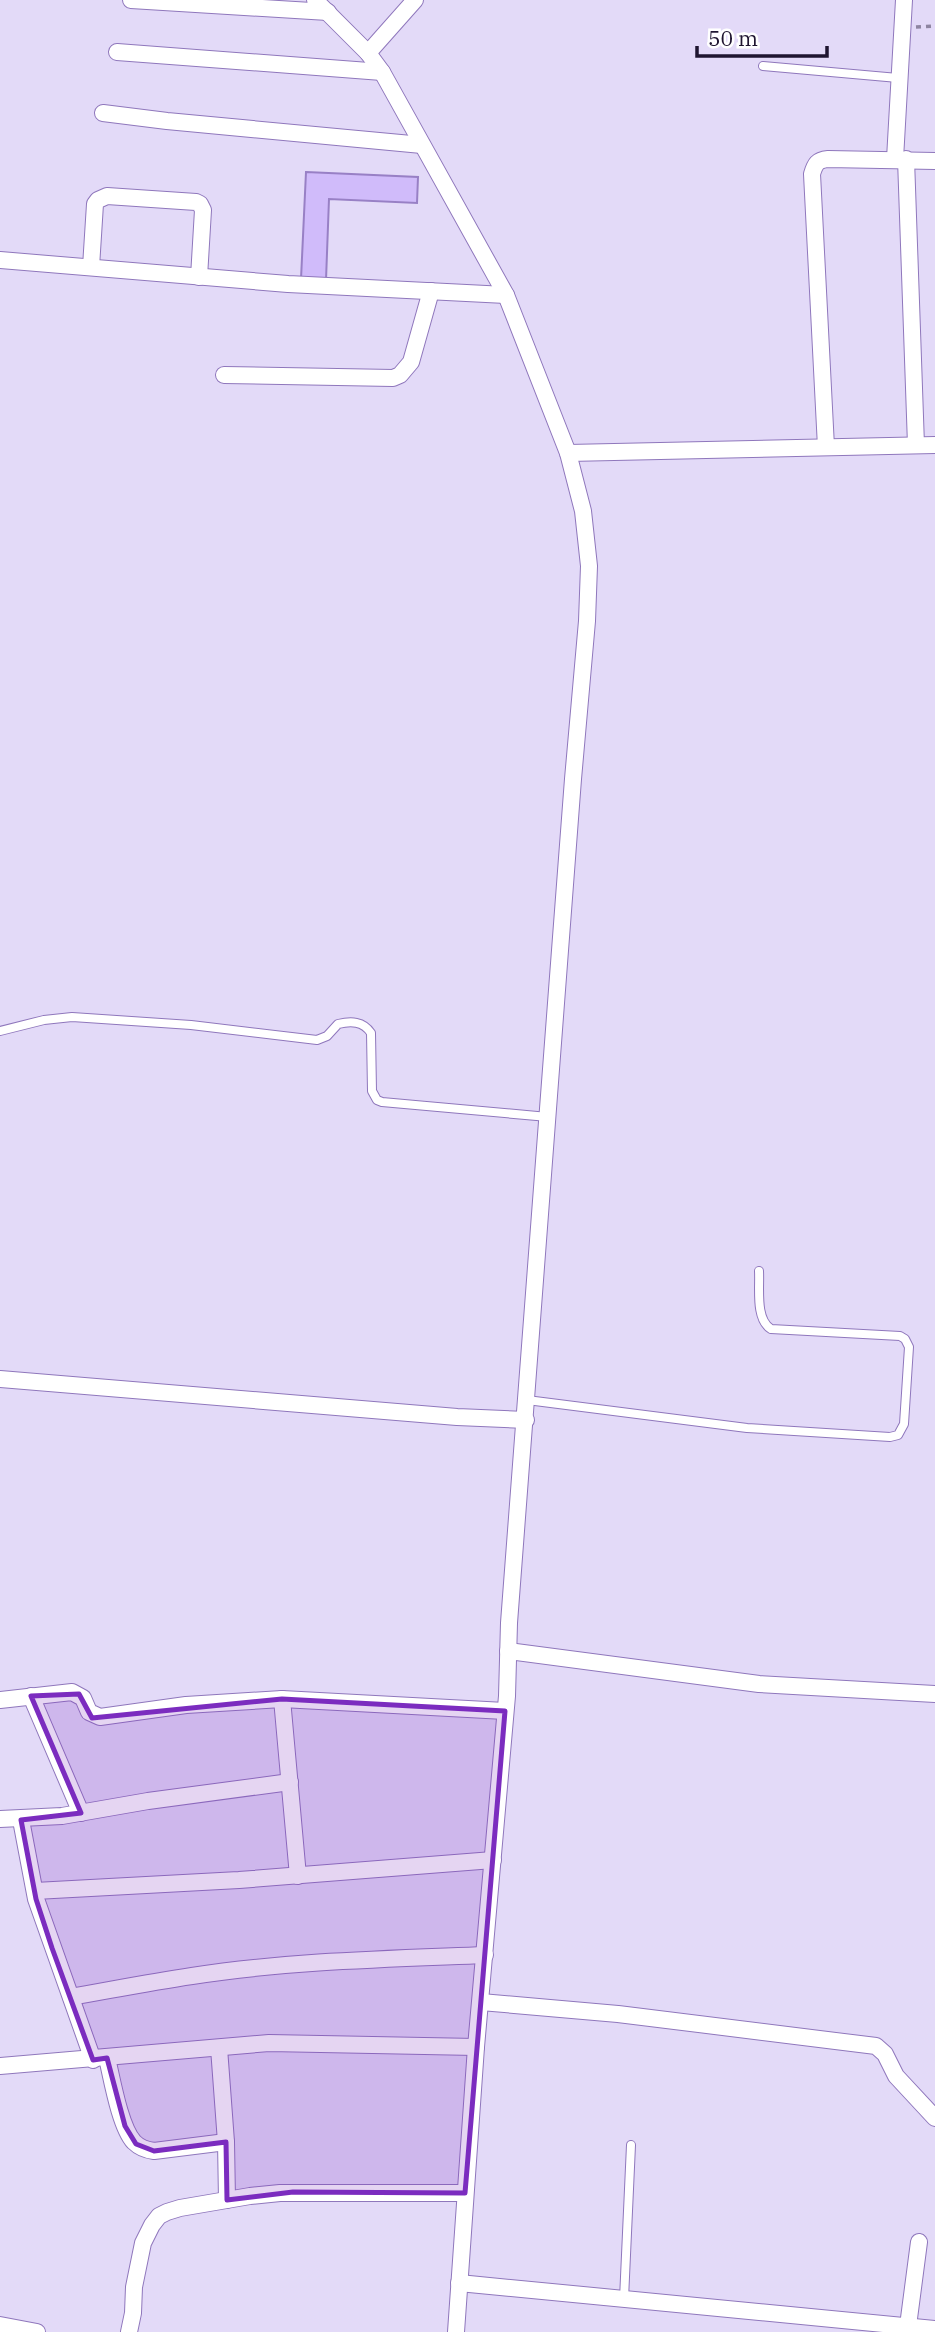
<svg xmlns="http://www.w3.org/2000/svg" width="935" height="2332" font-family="'IBM Plex Serif',serif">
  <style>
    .building { fill: #d0bbfa; stroke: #9880c5; stroke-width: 2 }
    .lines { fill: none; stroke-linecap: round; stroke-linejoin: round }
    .lane-casing { stroke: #8f77bc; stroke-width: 10 }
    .street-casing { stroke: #8f77bc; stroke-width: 18 }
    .path { stroke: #8e85a1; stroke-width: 3.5; stroke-dasharray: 5 5; stroke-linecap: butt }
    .lane { stroke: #fff; stroke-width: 8 }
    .street { stroke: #fff; stroke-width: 16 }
    .marked { fill: #7b2cbf; fill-opacity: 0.2; stroke: #7b2cbf; stroke-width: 5; stroke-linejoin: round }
  </style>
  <rect width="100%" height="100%" fill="#e3daf8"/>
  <!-- building -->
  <path class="building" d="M306 172 418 177 417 203 329 199 326 280 301 279Z"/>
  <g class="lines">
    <defs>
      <g id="lane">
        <path d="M763 66 898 78"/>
        <path d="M0 1031 44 1020 72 1017 191 1025 317 1040 327 1036 338 1024C351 1021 363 1021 371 1033L372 1091 377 1100 382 1102 548 1117"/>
        <path d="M527 1400 747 1428 890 1437 898 1435 904 1424 909 1347 905 1339 900 1336 771 1329C755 1319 760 1288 759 1271"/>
        <path d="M624 2299 631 2145"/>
      </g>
      <g id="street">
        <path d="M131 0 328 12"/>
        <path d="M315 0 368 53 382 72 506 295 568 453 583 511 589 566 587 621 573 779 509 1623 507 1696 476 2047 456 2332"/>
        <path d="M117 52 382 72"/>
        <path d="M368 53 415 0"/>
        <path d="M103 113 167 121 422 145"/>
        <path d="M895 159 904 0"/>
        <path d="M906 159 916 445"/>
        <path d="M0 260 288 284 506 295"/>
        <path d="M91 267 95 204 98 200 107 196 196 202 200 204 203 210 199 277"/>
        <path d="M224 375 393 378 400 375 411 362 431 291"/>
        <path d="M826 447 812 174C815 164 817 160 828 159L935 161"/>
        <path d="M568 453 935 445"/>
        <path d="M0 1379 457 1417 526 1420"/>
        <path d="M508 1651 759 1684 935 1694"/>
        <path d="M31 1696 81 1813"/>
        <path d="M282 1699 298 1876"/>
        <path d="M0 1700 72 1692 83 1698 89 1712 100 1717 186 1705 282 1699 505 1711"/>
        <path d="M0 1819 62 1816 148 1801 290 1782"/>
        <path d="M21 1820 36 1899 93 2060"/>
        <path d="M35 1891 239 1880 493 1860"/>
        <path d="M71 1997C111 1990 151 1982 192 1976 289 1961 387 1959 485 1955"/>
        <path d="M481 2002 618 2014 876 2046 885 2054 896 2076 935 2118"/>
        <path d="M219 2048 226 2142 227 2200"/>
        <path d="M107 2058C112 2079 120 2127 134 2142 140 2148 146 2150 154 2151L226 2142"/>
        <path d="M0 2066 269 2043 476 2047"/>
        <path d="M459 2283 935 2329"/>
        <path d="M0 2325 37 2332"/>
        <path d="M908 2326 919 2242"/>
        <path d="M129 2332 133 2313 134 2287 143 2243 152 2225 159 2216 167 2212 180 2208 250 2196 280 2193H465"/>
      </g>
    </defs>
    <!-- lane casing -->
    <use href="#lane" class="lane-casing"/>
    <!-- street casing -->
    <use href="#street" class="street-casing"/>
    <!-- path -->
    <path class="path" d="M916 27 935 26"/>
    <!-- lane -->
    <use href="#lane" class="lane"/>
    <!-- street -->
    <use href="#street" class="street"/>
  </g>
  <!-- marked area -->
  <path class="marked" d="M79 1694 92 1718 282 1699 505 1711 465 2193 293 2192 227 2200 226 2142 154 2151 136 2144 125 2126 107 2058 93 2060 52 1948 36 1899 21 1820 81 1813 31 1696Z"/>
  <!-- scale -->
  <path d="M697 46v10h130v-10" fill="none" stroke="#1f1530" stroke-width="3.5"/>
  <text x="708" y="46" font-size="21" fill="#1f1530" stroke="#ffffff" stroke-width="5" paint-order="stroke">50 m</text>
</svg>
